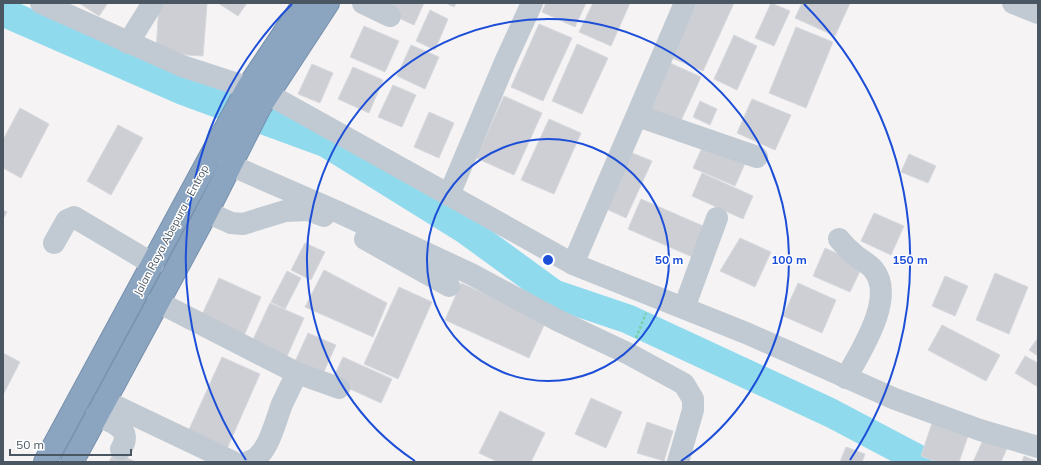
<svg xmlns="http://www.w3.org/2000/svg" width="1041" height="465" font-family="Mulish,sans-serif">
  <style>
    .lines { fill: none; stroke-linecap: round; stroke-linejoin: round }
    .river { stroke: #90daee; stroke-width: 29 }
    .building { fill: #cdcfd5; stroke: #d7d9de }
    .highway-casing { stroke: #7690ad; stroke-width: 24 }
    .path { stroke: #7ad0a6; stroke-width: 2.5; stroke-dasharray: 3 2; stroke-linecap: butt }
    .minor { stroke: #c1cad2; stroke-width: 22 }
    .highway { stroke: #8ba5c1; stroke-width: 22 }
    .ring { fill: none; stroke: #1d4ed8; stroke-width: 2 }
    .labels { text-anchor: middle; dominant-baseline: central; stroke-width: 3; stroke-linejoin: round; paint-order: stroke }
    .street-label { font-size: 11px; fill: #4a5661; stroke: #fff }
    .centre { fill: #1d4ed8; stroke: #fff; stroke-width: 2 }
    .ring-label { font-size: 12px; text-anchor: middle; font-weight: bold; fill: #1d4ed8; stroke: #fff; stroke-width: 3; stroke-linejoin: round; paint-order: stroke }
  </style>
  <rect width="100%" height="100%" fill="#f5f3f3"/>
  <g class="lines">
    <!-- river -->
    <path class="river" d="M3 12 184 91 326 143 466 230 554 294 628 319 831 413 924 462"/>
  </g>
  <!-- building -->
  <g class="building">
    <path d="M79 3H108L99 16Z"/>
    <path d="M159 3 207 4 203 56 156 53Z"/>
    <path d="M218 3H247L238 16Z"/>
    <path d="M386 3H424L414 25 383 11Z"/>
    <path d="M446 3H456L454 7Z"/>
    <path d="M546 3H586L575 27 542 12Z"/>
    <path d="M593 3H630L611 46 579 32Z"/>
    <path d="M697 3H734L703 71 672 58Z"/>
    <path d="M771 3 790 11 774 46 755 38Z"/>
    <path d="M802 3H850L835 36 795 18Z"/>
    <path d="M430 10 448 19 435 50 416 41Z"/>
    <path d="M539 24 572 38 543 101 511 87Z"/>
    <path d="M364 26 399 41 385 72 350 57Z"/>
    <path d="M796 27 833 42 806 108 769 93Z"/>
    <path d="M734 35 757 46 737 90 714 79Z"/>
    <path d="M577 44 608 58 582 114 552 101Z"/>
    <path d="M411 45 439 57 425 89 397 76Z"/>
    <path d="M670 63 701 77 679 125 648 111Z"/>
    <path d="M312 64 333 73 320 103 298 94Z"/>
    <path d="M353 67 383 80 369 113 338 99Z"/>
    <path d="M393 85 416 95 402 127 378 117Z"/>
    <path d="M504 96 542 113 514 175 476 158Z"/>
    <path d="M752 99 791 115 775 150 737 133Z"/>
    <path d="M700 101 717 109 710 125 693 117Z"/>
    <path d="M20 108 49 124 21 178 3 168V140Z"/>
    <path d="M429 112 454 123 439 158 414 147Z"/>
    <path d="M549 119 581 133 554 194 521 180Z"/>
    <path d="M118 125 143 138 111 195 87 181Z"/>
    <path d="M705 141 747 159 735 186 693 168Z"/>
    <path d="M627 151 652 161 626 218 602 207Z"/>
    <path d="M909 154 936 166 928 183 901 172Z"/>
    <path d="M702 173 753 196 743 219 692 196Z"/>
    <path d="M641 199 710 229 697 259 628 229Z"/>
    <path d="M3 210 7 212 3 219Z"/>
    <path d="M874 213 904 226 891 255 861 241Z"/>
    <path d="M740 238 771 252 755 287 720 271Z"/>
    <path d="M305 243 325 252 311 280 291 270Z"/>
    <path d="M825 248 863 265 850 292 813 276Z"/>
    <path d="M324 270 387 303 373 337 305 307Z"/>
    <path d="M287 271 301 278 285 309 271 302Z"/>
    <path d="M995 273 1028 287 1009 334 976 320Z"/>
    <path d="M945 276 968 286 955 316 932 306Z"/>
    <path d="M219 278 261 297 243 338 200 319Z"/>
    <path d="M461 283 546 321 529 358 445 320Z"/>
    <path d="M798 283 836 300 822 333 783 316Z"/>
    <path d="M399 287 432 302 398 379 364 364Z"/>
    <path d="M270 303 304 318 284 363 249 348Z"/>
    <path d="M942 325 1000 355 986 381 928 350Z"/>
    <path d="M308 333 336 345 321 378 293 366Z"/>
    <path d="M1038 338V356L1029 350Z"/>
    <path d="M3 353 20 362 3 395Z"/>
    <path d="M1025 356 1038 363V387L1015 373Z"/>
    <path d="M222 357 260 374 226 451 187 434Z"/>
    <path d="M343 357 392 379 381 403 332 381Z"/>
    <path d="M591 398 622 412 606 448 575 434Z"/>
    <path d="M500 411 545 433 531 462H498L479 453Z"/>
    <path d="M647 422 673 431 664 461 637 453Z"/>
    <path d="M932 423 968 436 959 462H937L921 456Z"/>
    <path d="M984 438 1007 448 1001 462H973Z"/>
    <path d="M846 447 865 454 862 462H840Z"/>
    <path d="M114 452 136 462H109Z"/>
    <path d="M1024 456 1038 462H1022Z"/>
  </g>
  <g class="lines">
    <defs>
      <g id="highway">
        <path d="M45 462 248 87 304 3"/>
        <path d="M72 462 207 212 260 107 328 3"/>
      </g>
    </defs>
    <!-- highway casing -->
    <use href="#highway" class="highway-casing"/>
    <!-- path -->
    <path class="path" d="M636 338 646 313"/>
    <!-- minor -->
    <g class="minor">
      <path d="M41 3 182 66 268 94 573 264 746 333 895 399 980 430 1038 447"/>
      <path d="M363 3 390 16"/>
      <path d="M1013 3 1038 13"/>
      <path d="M128 43 153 3"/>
      <path d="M638 116 757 157"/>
      <path d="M230 165 336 211 471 274 557 320 629 354 684 384 693 399V410L678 462"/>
      <path d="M449 195 505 62 532 3"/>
      <path d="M207 212 231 223 243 224 285 211 308 210 324 216"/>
      <path d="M365 239 449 286"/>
      <path d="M839 239C844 245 850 251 856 256 861 260 869 264 873 269 897 297 860 352 846 378"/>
      <path d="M54 243 67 220 74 217 153 264"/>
      <path d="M573 264 685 3"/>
      <path d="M158 302 297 373 339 388"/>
      <path d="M684 308 717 218"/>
      <path d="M105 401 233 462"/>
      <path d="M97 415C105 419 125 426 125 437 125 441 123 446 121 449"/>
      <path d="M248 462C268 457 275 422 282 404 287 394 292 383 297 373"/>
    </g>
    <!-- highway -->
    <use href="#highway" class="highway"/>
  </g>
  <!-- distance rings -->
  <g class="ring">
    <circle cx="548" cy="260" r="121"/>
    <path d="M415 461A241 241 0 1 1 681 461"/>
    <path d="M246 460A362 362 0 0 1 292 4M804 4A362 362 0 0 1 850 460"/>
  </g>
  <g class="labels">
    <!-- street labels -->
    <g class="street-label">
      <text transform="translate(171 230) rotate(-62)">Jalan Raya Abepura - Entrop</text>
    </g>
  </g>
  <circle cx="548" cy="260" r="6" class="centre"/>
  <g class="ring-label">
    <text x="669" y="264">50 m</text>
    <text x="789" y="264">100 m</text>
    <text x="910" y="264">150 m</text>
  </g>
  <!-- border -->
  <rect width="1041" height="465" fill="none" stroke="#4a5661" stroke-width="8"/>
  <!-- scale -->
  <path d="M10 449v6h121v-6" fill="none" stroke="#4a5661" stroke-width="2"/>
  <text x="16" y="449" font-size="12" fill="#4a5661" stroke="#ffffff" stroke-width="3" paint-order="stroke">50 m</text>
</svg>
